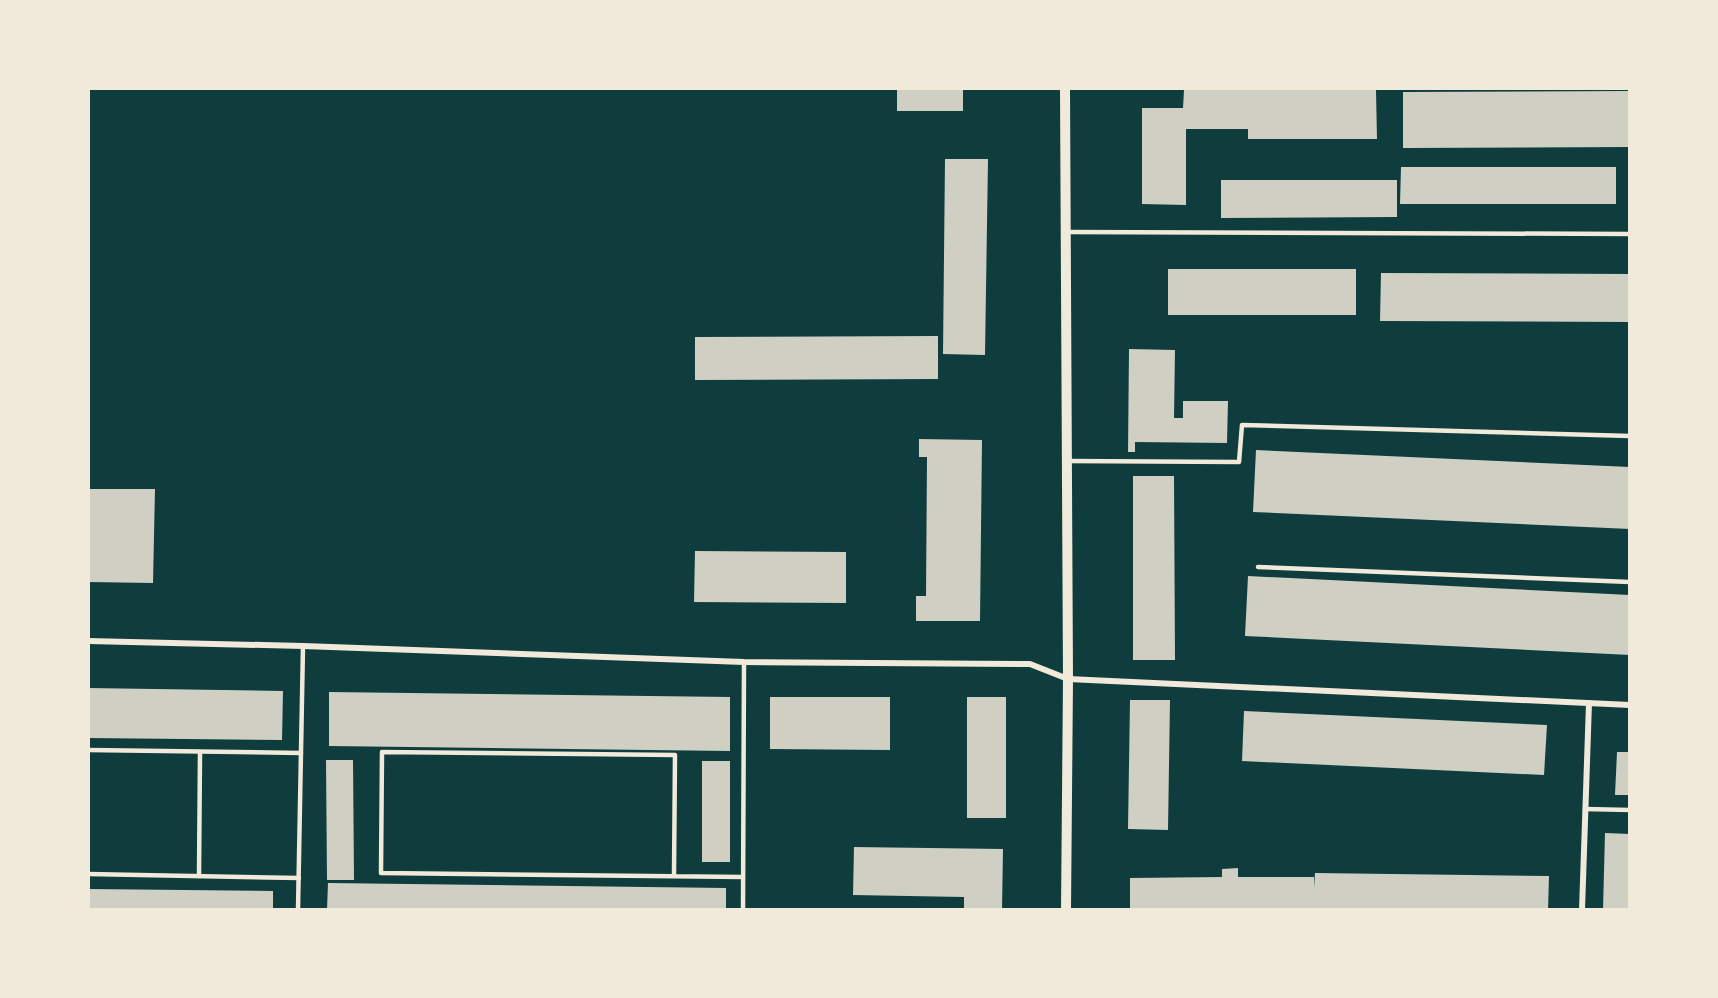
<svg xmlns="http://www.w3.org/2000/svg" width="1718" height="998" font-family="'IBM Plex Sans',sans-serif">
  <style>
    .building { fill: #cfcfc3 }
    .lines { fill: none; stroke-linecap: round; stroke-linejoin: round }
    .service { stroke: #f1e9da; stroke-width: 4.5 }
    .minor { stroke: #f1e9da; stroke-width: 6 }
    .tertiary { stroke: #f1e9da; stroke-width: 10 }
  </style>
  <rect width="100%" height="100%" fill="#0f3d3e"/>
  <!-- building -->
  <g class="building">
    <rect x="897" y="88" width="66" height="23"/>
    <path d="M1184 90H1376L1377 139H1248V129H1186V205L1142 204V108H1183Z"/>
    <path d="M1630 91V147L1403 148V92Z"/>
    <path d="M945 159H988L985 355 943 354Z"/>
    <path d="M1401 167H1616V204H1400Z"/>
    <path d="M1221 180H1397V217L1221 218Z"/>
    <rect x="1168" y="269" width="188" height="46"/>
    <path d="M1381 273 1630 274V322L1380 321Z"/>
    <path d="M938 336V379L695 380V337Z"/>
    <path d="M1129 349 1175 350 1174 418H1183V401H1228L1227 443 1135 442V452H1128Z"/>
    <path d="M919 439 982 440 980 621H916V596H926L927 457H919Z"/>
    <path d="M1256 450 1630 467V529L1253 512Z"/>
    <path d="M1133 476H1174L1175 660H1133Z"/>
    <path d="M88 489H155L153 583 88 582Z"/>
    <path d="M695 551 846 552V603L694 602Z"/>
    <path d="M1248 576 1630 595V655L1245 636Z"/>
    <path d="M88 688 283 691 282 740 88 738Z"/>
    <path d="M329 692 730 697V751L329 746Z"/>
    <path d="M770 697H890V750L770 749Z"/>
    <rect x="967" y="697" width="39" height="121"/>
    <path d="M1130 700H1170L1168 830 1128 829Z"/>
    <path d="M1244 711 1547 725 1544 775 1242 761Z"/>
    <path d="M1617 752H1630V795H1615Z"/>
    <path d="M326 760H353L354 880H327Z"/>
    <rect x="702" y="761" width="28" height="101"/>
    <path d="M1605 833 1630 834V910H1603Z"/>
    <path d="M854 847 1003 849 1002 910H964V897L853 895Z"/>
    <path d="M1238 868V877H1314V888L1315 873 1549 876 1548 910H1130V878L1222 877V869Z"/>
    <path d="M328 883 726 888V910H327Z"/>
    <path d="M88 889 273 891V910H88Z"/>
  </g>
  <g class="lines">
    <!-- service -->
    <g class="service">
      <path d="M1065 232 1630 234"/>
      <path d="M1067 461 1239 462 1242 425 1630 436"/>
      <path d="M1258 567 1630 582"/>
      <path d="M88 750 301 753"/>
      <path d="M1585 809 1630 810"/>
      <path d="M88 874 299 878"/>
      <path d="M199 876 200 752"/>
      <path d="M674 876 675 755 382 752 381 873 743 877"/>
      <path d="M298 910 303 646"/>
      <path d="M743 910 744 662"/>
    </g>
    <!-- minor -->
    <g class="minor">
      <path d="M88 641 303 646 744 662 1030 664 1068 679 1630 705"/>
      <path d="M1582 910 1589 703"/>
    </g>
    <!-- tertiary -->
    <path class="tertiary" d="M1065 88 1068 679 1066 910"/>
  </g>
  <!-- border -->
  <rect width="1718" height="998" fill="none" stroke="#f1e9da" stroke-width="180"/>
</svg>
